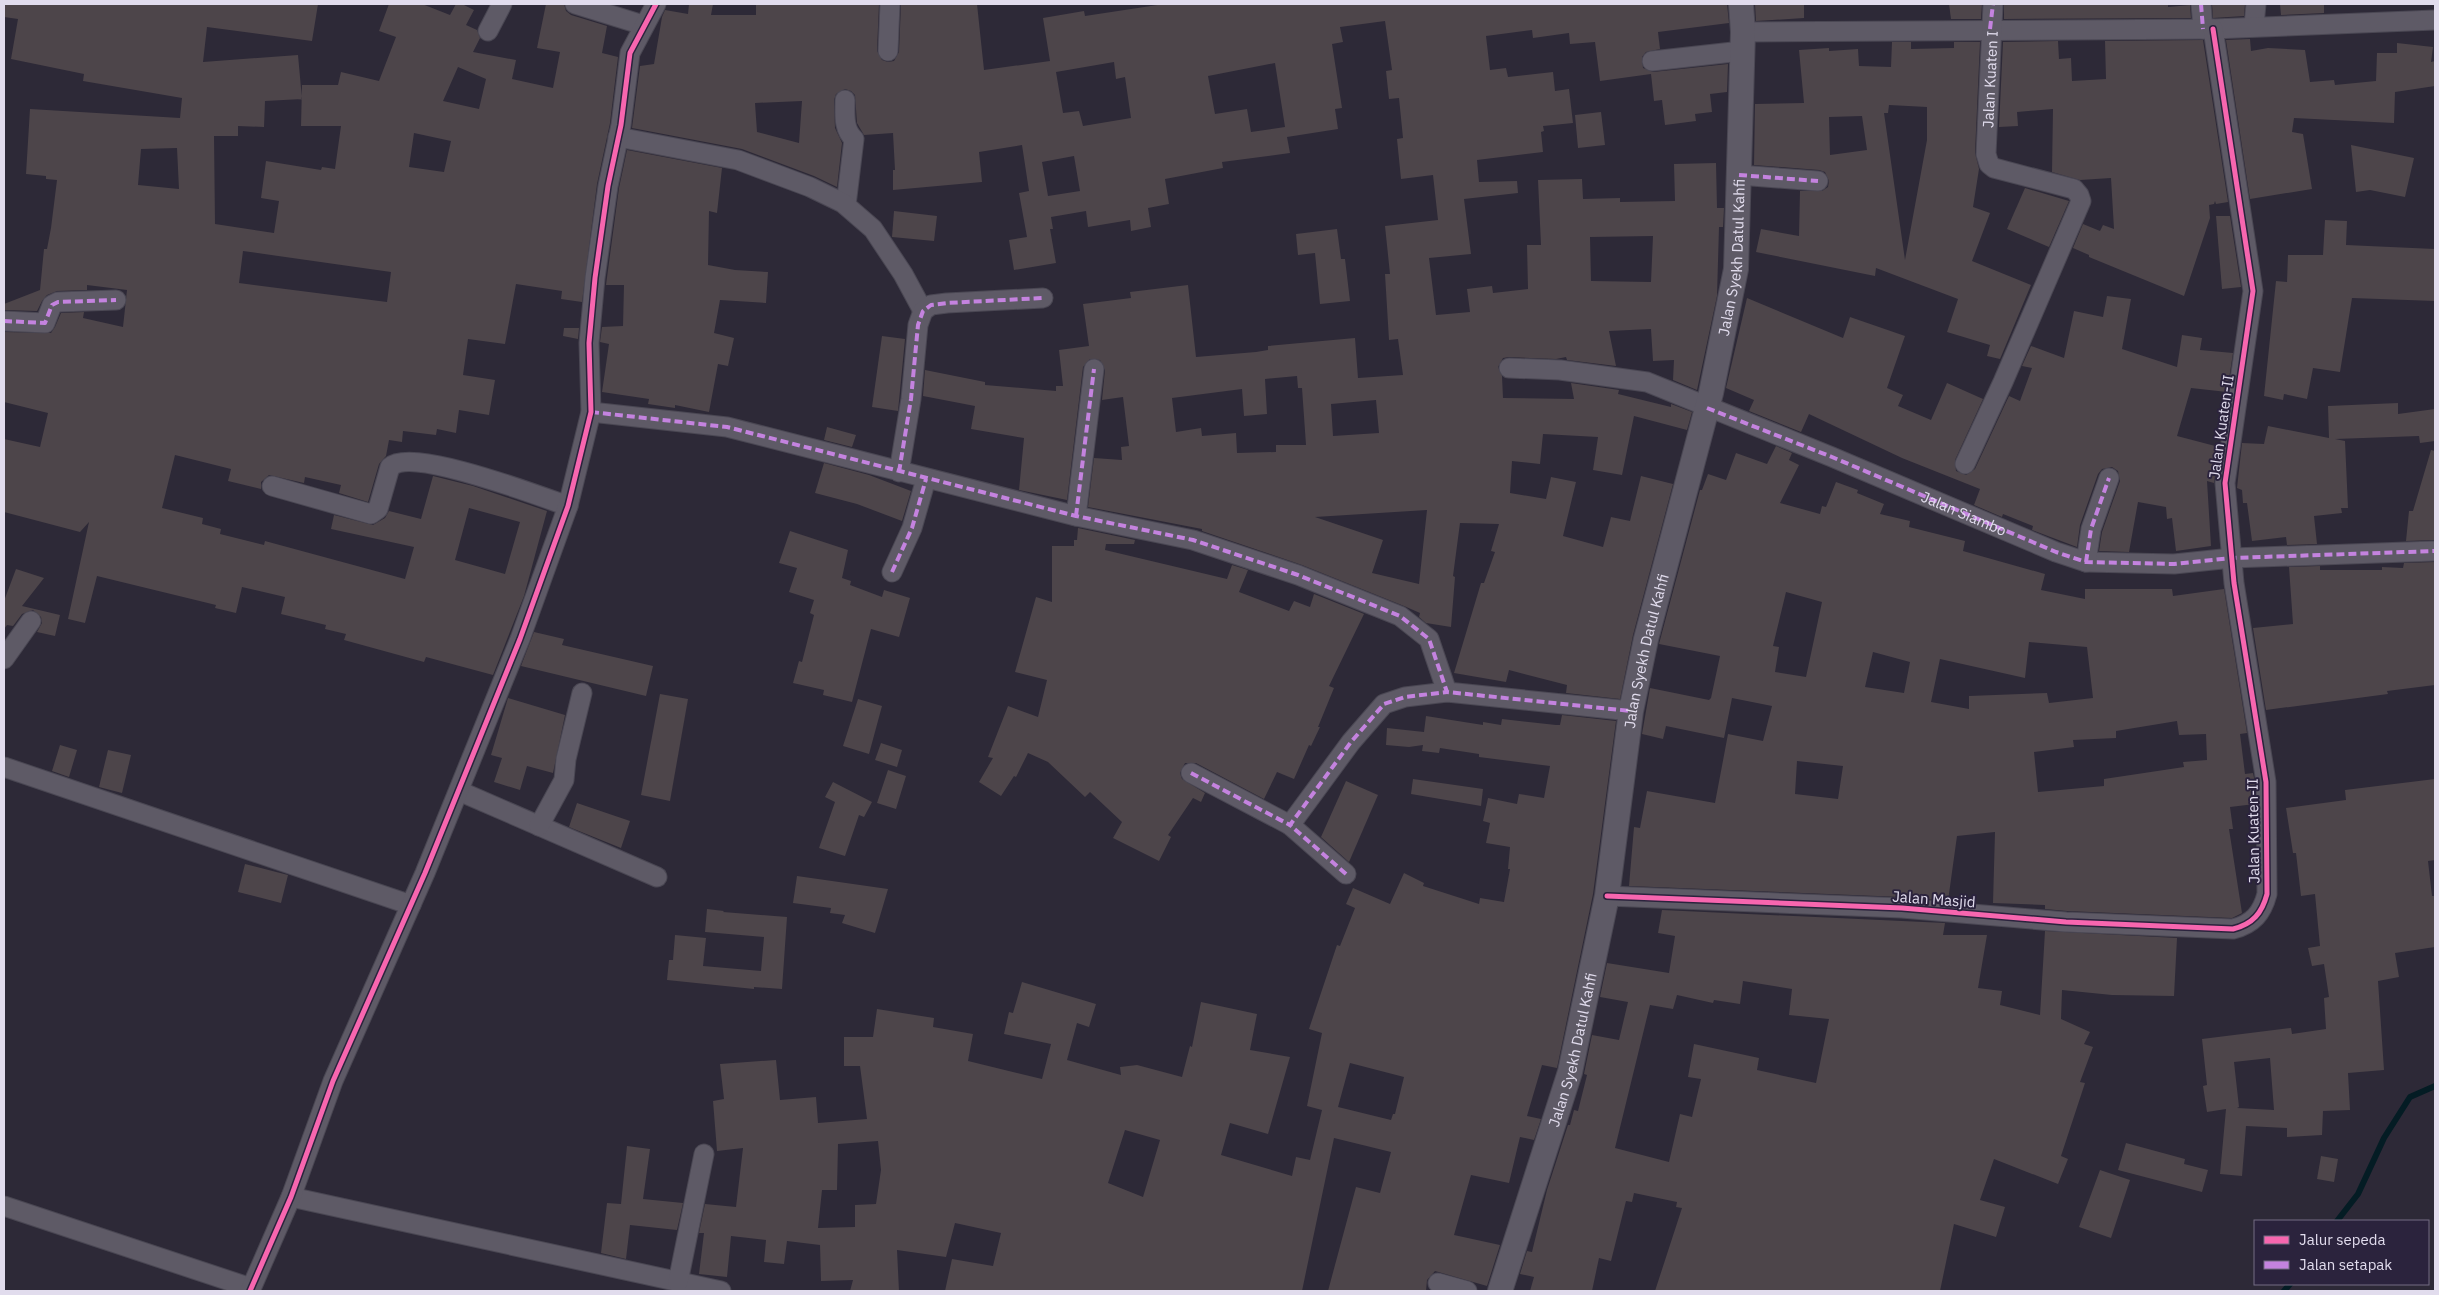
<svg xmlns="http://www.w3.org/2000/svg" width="2439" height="1295" font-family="'IBM Plex Sans',sans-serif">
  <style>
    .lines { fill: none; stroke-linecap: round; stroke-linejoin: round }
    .stream { stroke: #041c24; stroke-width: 6 }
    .building { fill: #4d454a; fill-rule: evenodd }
    .minor-casing { stroke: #4a4753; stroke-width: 21 }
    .tertiary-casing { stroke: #4a4753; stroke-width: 26 }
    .minor { stroke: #5e5a66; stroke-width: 19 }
    .tertiary { stroke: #5e5a66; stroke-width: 24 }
    .quiet { stroke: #c483df; stroke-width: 4; stroke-dasharray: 8 4; stroke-linecap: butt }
    .cycleway-casing { stroke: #2b233d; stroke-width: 8 }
    .cycleway { stroke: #f766af; stroke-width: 5 }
    .labels { text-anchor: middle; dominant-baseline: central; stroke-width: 4; stroke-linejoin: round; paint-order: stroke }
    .street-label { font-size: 15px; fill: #e1dced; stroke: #2b233d }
  </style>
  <rect width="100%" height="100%" fill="#2d2937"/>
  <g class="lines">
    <!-- stream -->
    <g class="stream">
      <path d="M2337 1221 2358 1194 2384 1138 2410 1097 2435 1086"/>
      <path d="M2284 1291 2290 1284"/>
    </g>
  </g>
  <!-- building -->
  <g class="building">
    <path d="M4 4H318L312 41 207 27 203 62 298 55 302 99 265 101 264 127 238 126V136H214L215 224 274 233 279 201 261 198 266 161 321 170 322 167 335 169 341 126H301L302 85H338L341 72 379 81 396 37 379 31 389 4H422L450 15 456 4H462L474 10 466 25 477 30 480 38 473 52 516 60 512 79 553 88 560 52 537 48 546 4H564L566 11 571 15 607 26 602 53 618 57 610 123 597 184 582 302 561 299 562 291 516 284 505 344 468 339 463 375 495 380 489 415 459 410 456 433 437 429 436 435 403 431 402 442 389 440 386 456 379 464 368 502 339 493 341 485 305 477 304 483 269 475 261 482V489L228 481 231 469 175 455 162 508 203 518 202 524 221 529 220 534 264 545 265 541 405 579 414 547 331 529 334 515 373 525 385 518 389 511 421 519 433 476 473 486 547 511 524 596 493 675 426 657 424 662 344 640 346 634 325 629 326 625 281 614 285 597 242 587 236 613 215 608 216 605 97 576 85 623 68 619 89 522 80 532 4 512V439L40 447 48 413 4 402V332L51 333 55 327 61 313 84 312 83 318 123 327 127 290 87 285V290L57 291 47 295 42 301 37 311 4 310V304L40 290 44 249H47L51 228 57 180 46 179V176L26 174 30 109 180 118 182 98 83 81 84 74 11 59 18 19 4 17ZM458 67 486 79 479 109 443 101ZM414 133 451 141 444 172 409 167ZM177 148 179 189 138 185 141 149ZM243 251 391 272 387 302 239 283ZM469 508 520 522 505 574 455 560Z"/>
    <path d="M689 4H713L711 15H756V4H879L877 51 882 60 888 62 894 61 899 52 901 4H977L984 70 1050 61 1043 18 1084 11 1085 16 1164 4H1727L1729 23 1658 32 1660 49 1646 52 1642 57 1643 68 1653 72 1728 64 1727 92 1710 94 1712 112 1695 114 1696 121 1665 125 1662 100 1654 101 1651 74 1600 81 1595 42 1570 44 1569 33 1533 38 1532 30 1486 36 1490 70 1506 68 1508 77 1553 72 1555 91 1569 89 1573 123 1543 126 1544 131 1541 132 1543 152 1477 160 1479 182 1517 181 1518 193 1464 199 1471 254 1429 258 1436 315 1470 312 1467 289 1492 286 1493 293 1528 289 1527 245H1541L1538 180 1582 179 1583 199 1620 198V202L1675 201 1674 164 1716 163 1717 208H1724L1723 227H1719L1717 296 1697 390 1673 380 1674 360 1653 361 1651 329 1609 331 1616 366 1567 360 1566 357 1556 359 1509 357 1503 358 1498 367 1502 376 1503 398 1574 399 1571 383 1619 390 1618 394 1671 407V404L1692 412 1687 430 1634 416 1622 475 1593 470 1598 437 1543 434 1540 464 1512 461 1510 493 1546 499 1551 477 1576 482 1563 536 1603 547 1611 517 1630 521 1641 476 1673 484 1633 635 1620 699 1566 693 1567 685 1509 670 1506 682 1454 673 1481 583H1484L1495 552 1491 551 1499 524 1460 523 1453 576 1455 577 1451 627 1426 623 1419 617 1420 613 1404 606 1302 565 1202 531V529L1088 507 1094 458 1122 460 1121 447 1129 446 1123 397 1102 400 1105 370 1100 360 1090 359 1083 367 1067 500 1019 490 1024 438 971 429 975 406 923 396 925 370 985 382V385L1056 391V386H1063L1059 350 1089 346 1083 304 1131 298 1130 292 1188 285 1196 357 1256 352 1268 350V346L1355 338 1358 378 1403 375 1398 339 1389 340 1385 274H1390L1385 226 1438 220 1433 175 1401 179 1397 139 1403 138 1399 98 1389 99 1386 71 1392 70 1385 21 1340 27 1343 42 1332 44 1342 108 1335 109 1338 129 1287 137 1290 153 1222 162 1223 168 1165 179 1169 204 1148 208 1151 227 1131 231 1130 220 1088 227 1086 211 1051 217 1053 229H1050L1056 263 1014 270 1009 240 1027 237 1019 193 1029 191 1022 145 979 152 982 182 893 190V170H895L893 133 864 135 857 123 855 95 851 91 845 89 836 94 834 100 835 128 842 143 837 187 814 176 742 149 632 128 640 66 654 64 662 17 665 10 688 14ZM1114 62 1116 79 1125 77 1131 118 1083 126 1079 111 1063 113 1056 72ZM1275 63 1285 127 1251 132 1247 109 1215 114 1208 76ZM802 101 799 143 757 132 755 103ZM1074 156 1080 191 1048 196 1042 162ZM1653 236 1651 282 1591 281 1590 237ZM1297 376 1298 388H1302L1306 445H1276V452L1237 453 1236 433 1202 436 1201 428 1176 432 1172 398 1242 389 1244 416 1267 414 1265 379ZM1376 400 1379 433 1333 436 1331 404ZM1427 510 1419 584 1372 573 1383 540 1315 517Z"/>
    <path d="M1755 4H1804V18L1756 21Z"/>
    <path d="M1949 4H1982L1981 19H1951Z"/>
    <path d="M2004 4H2168V7L2190 5 2191 18 2004 19Z"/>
    <path d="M2212 4H2245L2244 16 2213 18Z"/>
    <path d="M2280 4H2324V13L2281 15Z"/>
    <path d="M2250 39 2251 51 2268 48 2305 50 2310 82 2334 80 2335 85 2376 81 2377 53H2397V43L2433 47 2431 62 2435 61V86L2395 92 2394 123 2294 118 2292 132 2303 134 2312 189 2250 199 2226 40Z"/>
    <path d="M2203 40 2228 202 2216 204 2215 201 2214 204 2209 205 2210 218 2184 296 2089 257V255L2073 248 2083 224 2100 231 2103 225 2114 229 2111 178 2080 180 2052 172 2053 109 2017 112 2018 126 1999 127 2003 42 2058 41 2059 59 2071 58 2072 81 2106 79 2105 41Z"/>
    <path d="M1892 42H1911V49L1954 48V42H1980L1975 153 1979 169 1973 207 1990 213 1972 261 2031 285 2000 359 1987 356 1990 345 1947 332 1958 299 1876 268 1875 276 1756 252 1761 229 1799 236 1800 191H1822L1828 187 1829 181 1825 172 1819 170 1754 165 1755 104 1804 103 1799 50 1829 48V51L1858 49 1859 66 1891 67ZM1889 105 1927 107V140L1905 260 1884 113H1888ZM1862 116 1867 150 1830 155 1829 117Z"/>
    <path d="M1601 112 1605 145 1578 148 1575 115Z"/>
    <path d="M2351 145 2414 158 2405 197 2370 190 2356 192Z"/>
    <path d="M627 150 722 168 717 213 709 211 708 265 735 270 768 272 766 303 720 300 714 333 734 338 728 366 718 364 709 412 675 405V408L648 404 649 399 602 392 609 344 600 342 602 327 623 326 624 285H606L619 188Z"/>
    <path d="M2025 188 2069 201 2049 247 2007 229Z"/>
    <path d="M894 211 937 216 934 241 892 237Z"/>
    <path d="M2216 216H2230L2241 287 2222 289Z"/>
    <path d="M2325 220 2347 221 2346 245 2435 249V301L2352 298 2340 372 2313 368 2307 399 2284 394 2283 400 2264 396 2276 281 2287 282 2288 255H2323Z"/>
    <path d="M1337 229 1341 259H1345L1350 301 1320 304 1315 253 1298 255 1296 234Z"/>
    <path d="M2107 296 2131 299 2122 349 2177 367 2182 335 2202 338 2200 350 2233 353 2227 392 2191 388 2177 436 2219 447 2214 483 2207 481 2211 546 2176 551 2172 518 2167 519 2166 507 2138 502 2129 552 2099 551 2102 532 2120 481 2118 471 2112 467 2102 469 2098 474 2080 525 2077 547 2032 530 2033 526 2003 514 2002 517 1974 505 1980 489 1902 458 1809 414 1801 432 1749 411 1754 400 1726 388 1747 298 1843 338 1850 317 1905 336 1887 388 1903 395 1898 406 1931 420 1947 383 1983 399 1955 460 1956 471 1966 475 1975 469 2009 396 2020 401 2032 368 2022 366 2031 346 2064 358 2074 311 2103 317Z"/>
    <path d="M564 328H579L578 339 563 336Z"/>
    <path d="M882 336 905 339 898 411 872 407Z"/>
    <path d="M2398 403V414L2435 409V441L2420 443 2419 436 2335 439 2345 441 2348 508H2341L2342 513 2314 516 2317 544 2287 545 2286 537 2252 541 2247 503H2243L2242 490 2237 488 2242 443 2264 444 2268 426 2329 438 2328 406Z"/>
    <path d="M827 427 856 435 852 447 824 440Z"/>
    <path d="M1776 446 1792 453 1789 460 1799 465 1780 503 1820 514 1822 506 1826 507 1836 482 1858 490 1857 493 1884 504 1880 514 1910 521 1909 527 1965 541 1963 551 2045 574 2041 590 2085 599V589H2172L2173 596 2224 589 2247 733 2240 734 2245 774 2253 773 2255 783V804L2230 807 2233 829H2229L2242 913 2232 918 2067 911 2045 909V905L1993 903 1995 832 1957 836 1948 901 1902 897 1629 886 1634 827 1640 828 1647 791 1715 803 1728 734 1763 741 1772 706 1732 698 1724 738 1666 726 1663 739 1642 734 1650 688 1709 700 1711 698 1720 656 1659 644 1700 490H1702L1708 474 1726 480 1736 453 1767 464ZM1786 592 1822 602 1806 677 1775 672 1779 647 1773 646ZM2029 642 2087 647 2093 698 2049 703 2047 693 1969 696V709L1931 702 1940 659 2025 678ZM1873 652 1910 662 1904 693 1865 687ZM2177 721 2179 735 2206 734 2207 760 2183 762 2184 767 2104 779V786L2038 792 2034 752 2074 747 2073 740 2116 738V731ZM1797 761 1843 766 1838 799 1795 794Z"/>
    <path d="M2431 450 2435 451V540L2406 541 2409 511H2413Z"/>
    <path d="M824 463 869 475 911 491 902 521 857 504 815 493Z"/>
    <path d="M1078 528 1135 540 1134 544H1106L1105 550 1227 579 1232 565 1248 570 1239 592 1289 611 1294 601 1310 607 1314 594 1364 614 1329 686 1334 688 1318 727H1320L1311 746 1309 745 1294 779 1277 772 1264 799 1196 763H1185L1180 773 1182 779 1205 793 1201 802 1193 798 1168 835 1171 837 1159 861 1113 838 1122 822 1090 792 1085 797 1048 762 1028 753 1016 777 1014 776 1001 796 979 782 993 758 988 757 1008 706 1038 717 1047 680 1015 672 1036 597 1052 602V546H1074V540H1077Z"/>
    <path d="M790 531 848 550 842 578 851 581 850 585 882 597 884 590 910 598 899 637 871 629 852 702 823 695 824 690 793 683 799 661 802 662 814 615 810 613 814 600 789 592 797 568 779 563Z"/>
    <path d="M2435 562V685L2387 691 2388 694 2266 710 2253 628 2293 624 2289 567 2320 566V570H2382V567L2403 568 2404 563Z"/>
    <path d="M16 569 44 578 22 606 60 615 55 636 37 632 42 623 41 617 33 610 22 614 13 626 7 625 4 629V601Z"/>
    <path d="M534 632 564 639 562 645 653 666 646 696 521 666Z"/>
    <path d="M660 694 688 699 670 801 641 795Z"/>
    <path d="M508 698 565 715 553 773 527 766 520 790 494 782 502 758 491 755Z"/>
    <path d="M858 699 882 706 869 754 843 746Z"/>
    <path d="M1562 715 1616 721 1593 894 1557 1068 1542 1065 1527 1116 1541 1119 1534 1140 1520 1137 1509 1183 1471 1175 1454 1235 1500 1245 1487 1286 1435 1271 1427 1280 1426 1291H1328L1356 1187 1380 1193 1391 1152 1334 1138 1302 1291H945L952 1259 993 1266 1001 1233 955 1223 946 1257 897 1250 899 1291H850L853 1280 821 1281 820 1245 787 1241 784 1264 764 1262 766 1240 731 1236 727 1277 699 1274 704 1233H699L705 1204 736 1207 743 1148 717 1151 713 1101 724 1099 720 1064 776 1060 780 1100 816 1097 818 1123 867 1119 860 1066H844V1037H873L877 1009 934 1018 933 1027 973 1034 968 1061 1042 1079 1051 1044 1004 1034 1009 1012 1013 1013 1022 982 1096 1004 1089 1027 1077 1023 1067 1060 1121 1075 1120 1067 1137 1065 1182 1077 1190 1046 1192 1047 1201 1002 1257 1014 1250 1050 1290 1057 1268 1134 1230 1123 1221 1155 1292 1176 1296 1157 1310 1160 1322 1110 1307 1106 1322 1033 1309 1029 1337 945 1340 946 1355 908 1346 904 1353 888 1390 904 1404 873 1424 883 1423 886 1479 904 1480 898 1504 902 1510 869H1508L1510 847 1486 843 1490 823 1483 821 1488 798 1517 804 1519 794 1544 798 1550 766 1479 757V754L1440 748 1439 753 1422 751 1423 745 1409 747 1386 745 1387 728 1424 732 1426 716 1483 725V722L1501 725 1502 719 1556 725H1560ZM1350 1063 1404 1077 1395 1114H1393L1391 1120 1338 1107ZM1125 1130 1160 1140 1143 1197 1108 1183ZM878 1141 881 1170 876 1204 855 1205V1227L818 1228 822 1190H837L838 1144Z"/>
    <path d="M881 743 902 750 897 767 875 760Z"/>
    <path d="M60 745 77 750 69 777 52 771Z"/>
    <path d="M108 750 131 755 122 793 99 787Z"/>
    <path d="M888 770 906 776 896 809 877 803Z"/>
    <path d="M1413 779 1483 789 1481 806 1411 794Z"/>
    <path d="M2435 779V860L2428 861 2432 896H2435V947L2395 953 2399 977 2378 981 2384 1070 2348 1073 2350 1110 2323 1111 2322 1135 2287 1137V1128L2246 1126 2242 1176 2220 1174 2226 1109 2207 1112 2203 1086 2207 1085 2202 1039 2291 1028 2292 1034 2326 1029 2324 998 2329 997 2324 964 2312 966 2308 948 2320 946 2315 894 2301 896 2296 853H2293L2286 808 2346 800 2345 790ZM2270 1058 2274 1110 2237 1108 2239 1107 2234 1062Z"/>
    <path d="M1346 781 1378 795 1349 862 1321 837Z"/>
    <path d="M833 782 872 802 864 817 859 815 845 856 819 848 835 802 825 797Z"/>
    <path d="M577 803 630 821 621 848 569 827Z"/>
    <path d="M245 864 288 875 281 903 238 892Z"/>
    <path d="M797 876 888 889 875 933 842 923 845 915 830 913 831 908 793 903Z"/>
    <path d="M707 909 724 911 723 912 787 917 782 989 754 987V989L667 980 669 960H673L675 935 706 938 703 966 761 971 764 937 705 932Z"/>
    <path d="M1662 910 1945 923 1943 935H1987L1978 988 2002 991 2000 1005 2040 1015 2045 931 2177 938 2174 996 2112 995 2062 990 2061 1019 2090 1032 2084 1044 2093 1047 2080 1082 2085 1083 2061 1156 2068 1159 2058 1184 1994 1159 1980 1200 2005 1207 1996 1237 1954 1224 1940 1291H1655L1682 1208 1676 1207 1677 1202 1634 1193 1632 1202 1626 1201 1611 1261 1599 1258 1592 1291H1530L1534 1277 1520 1274 1527 1251 1532 1252 1547 1190 1568 1125H1570L1574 1110 1578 1111 1587 1075 1584 1074 1592 1035 1619 1040 1628 1002 1600 997 1607 963 1669 973 1675 936 1658 933ZM1743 981 1792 989 1789 1015 1829 1019 1816 1083 1757 1070 1759 1058 1694 1044 1688 1077 1701 1079 1692 1117 1680 1114 1669 1162 1615 1148 1650 1005 1673 1009 1677 995 1713 1003 1714 1000 1740 1004Z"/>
    <path d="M2126 1143 2185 1159 2184 1164 2208 1170 2202 1192 2118 1170Z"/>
    <path d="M627 1146 650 1149 643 1199 683 1203 677 1230 630 1225 626 1259 601 1253 607 1203 621 1204Z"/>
    <path d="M2321 1156 2338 1159 2334 1182 2317 1179Z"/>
    <path d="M2100 1170 2130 1180 2111 1238 2079 1227Z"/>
  </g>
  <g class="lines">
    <defs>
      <g id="minor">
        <path d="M575 4 643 25"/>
        <path d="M2201 4 2203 29"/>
        <path d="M2254 25 2256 4"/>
        <path d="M488 31 502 4"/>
        <path d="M1743 32 2213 29 2435 20"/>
        <path d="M888 51 890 4"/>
        <path d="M1652 61 1742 51"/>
        <path d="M845 100C845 114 843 129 854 139L846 205"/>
        <path d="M618 137 738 160 810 187 843 203 873 229 903 274 923 311"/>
        <path d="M1739 175 1818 181"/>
        <path d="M4 321 45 323 52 305 58 302 116 300"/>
        <path id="s1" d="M1509 368 1560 370 1647 382 1832 457 2056 552 2086 562 2174 564 2232 558 2435 551"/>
        <path d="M591 412 727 427 1076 516 1193 540 1298 575 1400 616 1429 639 1447 692 1631 711"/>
        <path id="s2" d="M1965 464 2003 382 2081 201 2079 195 2074 189 1994 168 1989 164 1986 154 1993 4"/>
        <path d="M899 472 911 399 918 325 923 311 931 305 947 303 1043 298"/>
        <path d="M272 486 371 514 378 509 390 467C412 447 539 496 568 506"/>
        <path d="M1076 516 1094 369"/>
        <path d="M2086 562 2091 529 2109 478"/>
        <path d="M892 572 912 528 926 479"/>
        <path d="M4 659 31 621"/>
        <path d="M4 767 411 905"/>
        <path d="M1191 773 1290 825"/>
        <path d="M459 791 657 877"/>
        <path d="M539 826 564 780 566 759 582 693"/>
        <path d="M1346 874 1290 825 1351 742 1384 704 1405 697 1447 692"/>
        <path d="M1607 896 1902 908 2066 922 2233 929C2253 924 2262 913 2267 894L2266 782 2234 583 2225 483 2253 291 2213 29"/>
        <path d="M291 1197 721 1291"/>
        <path d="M4 1206 251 1288"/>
        <path d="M678 1282 704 1154"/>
        <path d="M1438 1283 1467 1291"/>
        <path d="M250 1291 291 1197 333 1081 425 873 520 639 568 506 591 412 589 343 595 278 608 186 621 125 630 53 656 4"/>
      </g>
      <g id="tertiary">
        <path id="s3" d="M1500 1291 1570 1072 1607 896 1631 711 1646 639 1711 393 1736 269 1743 32 1741 4"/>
      </g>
    </defs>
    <!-- minor casing -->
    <use href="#minor" class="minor-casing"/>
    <!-- tertiary casing -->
    <use href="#tertiary" class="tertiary-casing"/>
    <!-- minor -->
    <use href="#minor" class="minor"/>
    <!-- tertiary -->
    <use href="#tertiary" class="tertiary"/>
    <!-- quiet -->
    <g class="quiet">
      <path d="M2201 4 2203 29"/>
      <path d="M1990 29 1993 4"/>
      <path d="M1739 175 1818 181"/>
      <path d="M4 321 45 323 52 305 58 302 116 300"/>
      <path d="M1707 408 1832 457 2056 552 2086 562 2174 564 2232 558 2435 551"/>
      <path d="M591 412 727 427 1076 516 1193 540 1298 575 1400 616 1429 639 1447 692 1631 711"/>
      <path d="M899 472 911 399 918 325 923 311 931 305 947 303 1043 298"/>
      <path d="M1076 516 1094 369"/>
      <path d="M2086 562 2091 529 2109 478"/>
      <path d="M892 572 912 528 926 479"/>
      <path d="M1191 773 1290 825"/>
      <path d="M1346 874 1290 825 1351 742 1384 704 1405 697 1447 692"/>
    </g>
    <defs>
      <g id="cycleway">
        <path d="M1607 896 1902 908 2066 922 2233 929C2253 924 2262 913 2267 894L2266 782 2234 583 2225 483 2253 291 2213 29"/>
        <path d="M250 1291 291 1197 333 1081 425 873 520 639 568 506 591 412 589 343 595 278 608 186 621 125 630 53 656 4"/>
      </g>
    </defs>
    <!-- cycleway casing -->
    <use href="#cycleway" class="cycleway-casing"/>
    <!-- cycleway -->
    <use href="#cycleway" class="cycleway"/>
  </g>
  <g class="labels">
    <!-- street labels -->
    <g class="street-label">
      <text stroke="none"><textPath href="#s2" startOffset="476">Jalan Kuaten I</textPath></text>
      <text stroke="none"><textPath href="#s3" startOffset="1062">Jalan Syekh Datul Kahfi</textPath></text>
      <text transform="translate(2221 427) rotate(-82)">Jalan Kuaten-II</text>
      <text stroke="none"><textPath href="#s1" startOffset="482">Jalan Siambo</textPath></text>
      <text stroke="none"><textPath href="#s3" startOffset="658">Jalan Syekh Datul Kahfi</textPath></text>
      <text transform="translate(2253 831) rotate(-91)">Jalan Kuaten-II</text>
      <text transform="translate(1934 899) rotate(4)">Jalan Masjid</text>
      <text stroke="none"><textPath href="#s3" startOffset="252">Jalan Syekh Datul Kahfi</textPath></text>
    </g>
  </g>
  <!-- border -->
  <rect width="2439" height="1295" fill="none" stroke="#e1dced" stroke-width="10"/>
  <!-- legend -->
  <rect x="2254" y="1220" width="175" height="65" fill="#2b233d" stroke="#746d83"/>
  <rect x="2264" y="1236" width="25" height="8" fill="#f766af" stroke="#746d83"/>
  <text x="2299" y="1245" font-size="15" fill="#e1dced">Jalur sepeda</text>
  <rect x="2264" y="1261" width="25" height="8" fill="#c483df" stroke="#746d83"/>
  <text x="2299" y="1270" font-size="15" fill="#e1dced">Jalan setapak</text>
</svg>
